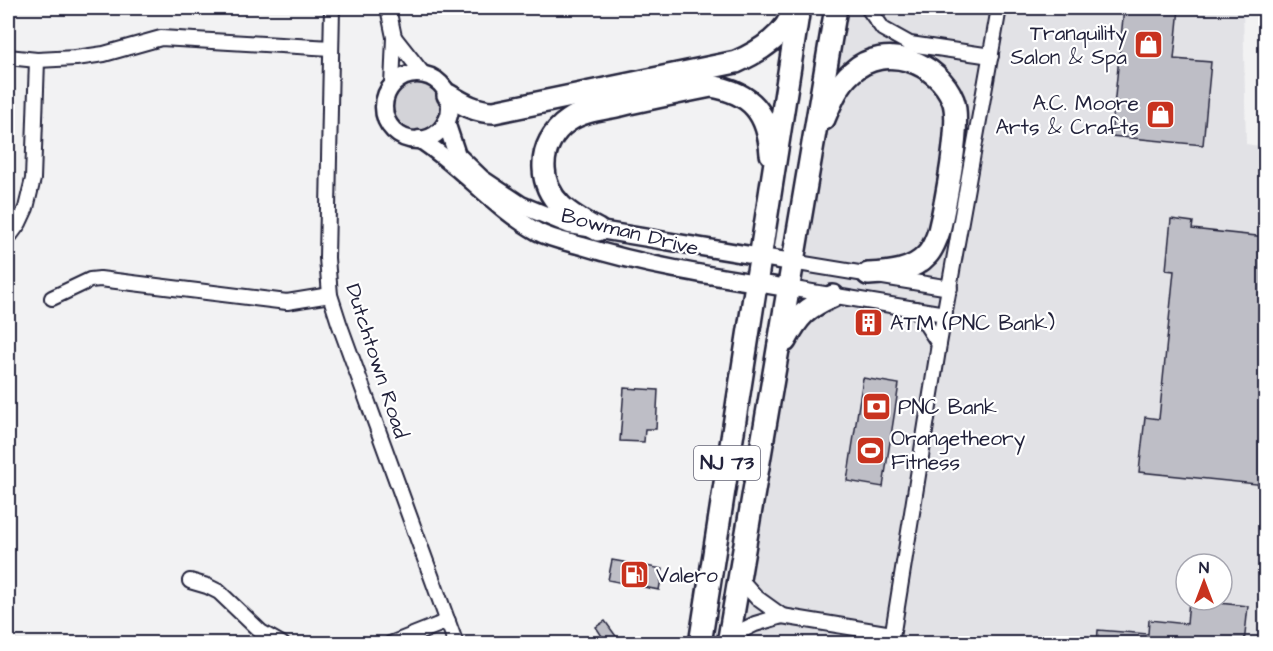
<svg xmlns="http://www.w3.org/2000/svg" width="1273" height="651" font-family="'Architects Daughter',sans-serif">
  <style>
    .built { fill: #e2e2e6; fill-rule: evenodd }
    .green { fill: #d3d3d8; stroke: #7a7a8a; stroke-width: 1.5 }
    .building { fill: #bebec6; stroke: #22223b; stroke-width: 1.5 }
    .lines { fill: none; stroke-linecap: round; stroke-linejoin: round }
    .minor-casing { stroke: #22223b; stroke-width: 18 }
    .tertiary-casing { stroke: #22223b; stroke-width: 21 }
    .trunk-casing { stroke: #22223b; stroke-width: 26 }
    .minor { stroke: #fff; stroke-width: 14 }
    .tertiary { stroke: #fff; stroke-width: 16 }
    .trunk { stroke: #fff; stroke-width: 21 }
    .labels { text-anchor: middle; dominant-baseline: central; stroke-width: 4.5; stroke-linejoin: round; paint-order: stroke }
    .shield { fill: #fff; stroke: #646476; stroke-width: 1.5 }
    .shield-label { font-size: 20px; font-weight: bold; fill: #22223b }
    .poi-label { font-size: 21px; fill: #22223b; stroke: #fff; text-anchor: start }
    .street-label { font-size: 21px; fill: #22223b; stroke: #fff }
  </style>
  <rect width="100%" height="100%" fill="#f2f2f3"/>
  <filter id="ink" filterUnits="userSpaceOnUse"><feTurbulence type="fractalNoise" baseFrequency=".0167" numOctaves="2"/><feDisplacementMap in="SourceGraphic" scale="12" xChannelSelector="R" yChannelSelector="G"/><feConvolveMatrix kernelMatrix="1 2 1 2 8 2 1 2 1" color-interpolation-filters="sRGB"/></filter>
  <g filter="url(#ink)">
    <!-- built -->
    <path class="built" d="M836 8H1243L1246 144 1266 147 1265 643 728 644ZM1186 564H1222V600H1186Z"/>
    <!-- green -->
    <circle class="green" cx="417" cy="107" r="33"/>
    <!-- building -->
    <g class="building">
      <path d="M1124 8H1179L1174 59 1211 62 1203 145 1111 136Z"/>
      <path d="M1171 219 1193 222 1192 229 1266 237V485L1139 472 1145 417 1159 419 1174 271 1166 270Z"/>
      <path d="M863 378 899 384 883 487 847 481Z"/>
      <path d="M624 388 658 390 656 429H645L644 442 620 441Z"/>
      <path d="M612 560 663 569 659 590 608 580Z"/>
      <path d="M1189 600 1248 606 1244 644H1097L1098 630 1148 634 1149 620 1187 624Z"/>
      <path d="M605 621 618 639 613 644H607L596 627Z"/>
    </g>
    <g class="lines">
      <defs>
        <g id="minor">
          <path d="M332 8 327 258 330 295 339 323 456 644"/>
          <path d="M388 8 394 37 392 86"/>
          <path d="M868 8 883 29 910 44 991 56"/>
          <path d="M394 37 424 75"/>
          <path d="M8 57 37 60 76 58 104 54 161 38 331 48"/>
          <path d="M8 238 19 223 26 208 33 179 37 60"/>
          <path d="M792 262 950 288"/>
          <path d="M788 288 945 314"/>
          <path d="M52 298 90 280 100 279 287 302 330 295"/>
          <path d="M916 309 939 344"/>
          <path d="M739 578 757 598 782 616 892 634"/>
          <path d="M190 581 207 586 219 592 261 632 282 644"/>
          <path d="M729 637 755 624 782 616"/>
          <path d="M390 644 448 621"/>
          <path d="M891 644 939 344 999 8"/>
        </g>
        <g id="tertiary">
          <circle cx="417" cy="107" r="33"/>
          <path d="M446 122 457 155 482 179 521 205 570 225 792 262"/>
          <path d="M419 139C462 166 494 208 538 232 551 239 568 242 582 246 649 267 719 277 788 288"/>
        </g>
        <g id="trunk">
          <path d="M448 95C463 104 476 112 494 112L736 62C759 52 788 34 794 8"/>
          <path d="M824 119C831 102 838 84 852 72 885 42 938 62 953 100 962 122 945 206 939 231 937 238 932 250 927 255 912 272 888 273 868 274"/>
          <path d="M598 230C572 216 545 202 544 168 543 149 553 131 568 121 583 110 604 109 621 105 651 98 681 92 711 86 752 93 768 113 771 154"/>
          <path d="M785 341C799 315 806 308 833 296"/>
          <path d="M700 644 799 8"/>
          <path d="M728 644 836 8"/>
        </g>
      </defs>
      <!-- minor casing -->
      <use href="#minor" class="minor-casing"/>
      <!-- tertiary casing -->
      <use href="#tertiary" class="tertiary-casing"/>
      <!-- trunk casing -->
      <use href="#trunk" class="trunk-casing"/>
      <!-- minor -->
      <use href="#minor" class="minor"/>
      <!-- tertiary -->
      <use href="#tertiary" class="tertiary"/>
      <!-- trunk -->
      <use href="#trunk" class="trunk"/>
    </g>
  </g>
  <!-- icons -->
  <defs>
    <symbol id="shop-square" viewBox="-11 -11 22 22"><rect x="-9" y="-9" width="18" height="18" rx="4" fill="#c8321e" stroke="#fff"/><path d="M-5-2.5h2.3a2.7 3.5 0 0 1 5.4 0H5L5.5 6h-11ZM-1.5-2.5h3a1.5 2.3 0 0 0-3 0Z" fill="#fff"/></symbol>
    <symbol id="building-square" viewBox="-11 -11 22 22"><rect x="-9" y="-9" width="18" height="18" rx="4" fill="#c8321e" stroke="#fff"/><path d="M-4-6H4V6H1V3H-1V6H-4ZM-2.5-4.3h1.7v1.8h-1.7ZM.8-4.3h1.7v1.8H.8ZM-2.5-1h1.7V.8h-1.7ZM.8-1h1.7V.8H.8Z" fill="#fff"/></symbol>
    <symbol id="bank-square" viewBox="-11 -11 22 22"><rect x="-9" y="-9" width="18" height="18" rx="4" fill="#c8321e" stroke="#fff"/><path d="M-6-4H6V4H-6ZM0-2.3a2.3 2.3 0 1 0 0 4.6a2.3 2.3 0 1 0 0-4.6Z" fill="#fff"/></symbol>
    <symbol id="stadium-square" viewBox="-11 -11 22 22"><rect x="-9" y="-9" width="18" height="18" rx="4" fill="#c8321e" stroke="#fff"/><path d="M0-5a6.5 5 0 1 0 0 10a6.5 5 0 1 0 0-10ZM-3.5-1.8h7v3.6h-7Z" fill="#fff"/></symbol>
    <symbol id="fuel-square" viewBox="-11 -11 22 22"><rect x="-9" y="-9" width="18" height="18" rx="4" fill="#c8321e" stroke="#fff"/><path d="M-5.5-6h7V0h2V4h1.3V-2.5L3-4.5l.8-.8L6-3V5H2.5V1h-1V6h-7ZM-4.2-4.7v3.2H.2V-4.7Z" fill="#fff"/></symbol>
  </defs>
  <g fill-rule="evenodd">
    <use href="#shop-square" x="1132" y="28" width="33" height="33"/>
    <use href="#shop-square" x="1144" y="98" width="33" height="33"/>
    <use href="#building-square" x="852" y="306" width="33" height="33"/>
    <use href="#bank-square" x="860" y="390" width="33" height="33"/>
    <use href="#stadium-square" x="854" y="434" width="33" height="33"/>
    <use href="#fuel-square" x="618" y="558" width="33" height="33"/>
  </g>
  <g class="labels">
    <!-- shield labels -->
    <rect class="shield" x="694" y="446" width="66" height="34" rx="4.5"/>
    <g class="shield-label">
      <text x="727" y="463">NJ 73</text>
    </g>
    <!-- poi labels -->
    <g class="poi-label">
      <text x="1127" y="33" text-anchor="end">Tranquility<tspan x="1127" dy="24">Salon &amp; Spa</tspan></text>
      <text x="1139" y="103" text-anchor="end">A.C. Moore<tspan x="1139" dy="24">Arts &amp; Crafts</tspan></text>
      <text x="890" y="323">ATM (PNC Bank)</text>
      <text x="898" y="407">PNC Bank</text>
      <text x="891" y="438">Orangetheory<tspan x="891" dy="24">Fitness</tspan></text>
      <text x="656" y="575">Valero</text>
    </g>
    <!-- street labels -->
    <g class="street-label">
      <text transform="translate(630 232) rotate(14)">Bowman Drive</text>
      <text transform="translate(377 361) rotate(72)">Dutchtown Road</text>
    </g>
  </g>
  <!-- margin -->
  <rect width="1273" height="651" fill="none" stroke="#fff" stroke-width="30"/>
  <rect x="15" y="15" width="1243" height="621" fill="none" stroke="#22223b" stroke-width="2" filter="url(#ink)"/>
  <!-- north arrow -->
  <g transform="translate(1204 582)"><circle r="28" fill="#ffffff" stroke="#a7a7b1" stroke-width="1.5"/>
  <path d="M0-4.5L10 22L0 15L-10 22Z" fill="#c8321e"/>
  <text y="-9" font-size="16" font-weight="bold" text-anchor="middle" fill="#22223b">N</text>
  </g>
</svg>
